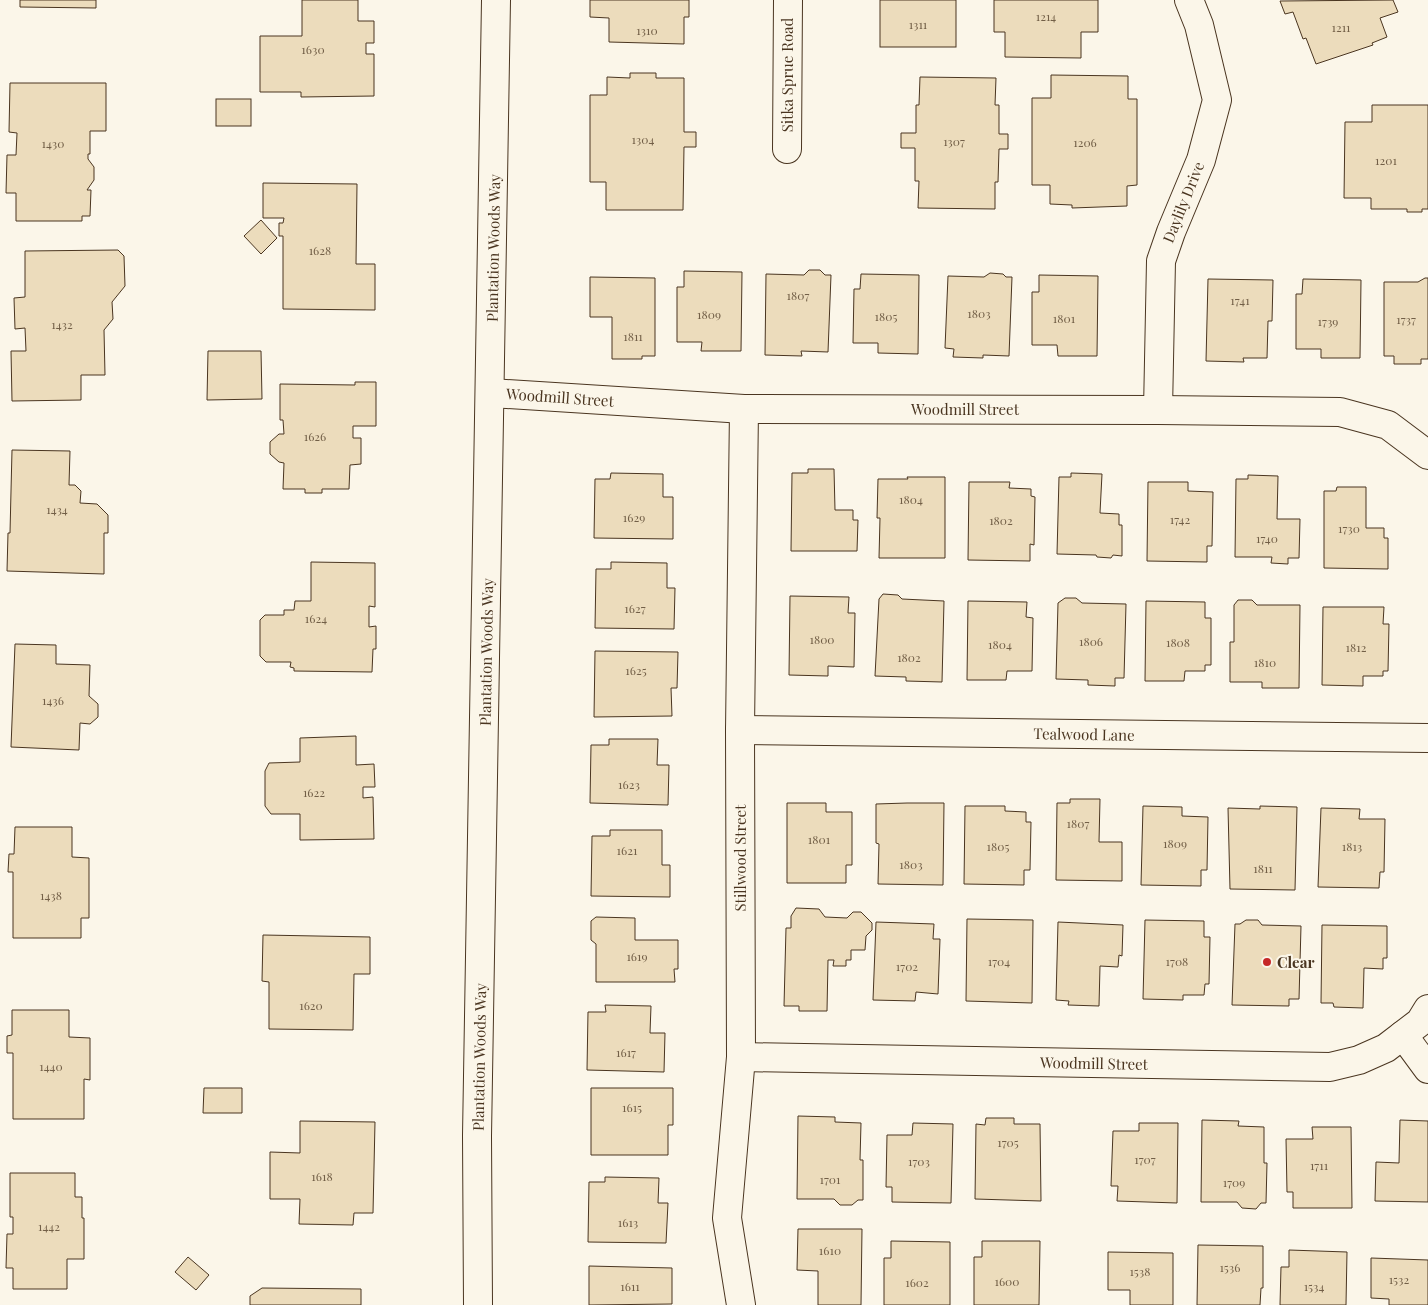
<svg xmlns="http://www.w3.org/2000/svg" width="1428" height="1305" font-family="'Playfair Display',serif">
  <style>
    .building { fill: #ecdcbc; stroke: #4a3520 }
    .lines { fill: none; stroke-linecap: round; stroke-linejoin: round }
    .minor-casing { stroke: #4a3520; stroke-width: 30 }
    .minor { stroke: #fbf6e9; stroke-width: 28 }
    .poi-dot { fill: #c62828; stroke: #fbf6e9; stroke-width: 2 }
    .labels { text-anchor: middle; dominant-baseline: central; stroke-width: 4; stroke-linejoin: round; paint-order: stroke }
    .number-label { font-size: 12px; fill: #725f47 }
    .street-label { font-size: 15px; fill: #4a3520; stroke: #fbf6e9 }
    .poi-label { font-size: 15px; font-weight: bold; fill: #4a3520; stroke: #fbf6e9; text-anchor: start }
  </style>
  <rect width="100%" height="100%" fill="#fbf6e9"/>
  <!-- building -->
  <g class="building">
    <path d="M20 0H96V8L20 7Z"/>
    <path d="M302 0H358V21H374V43H366V54H374V96L301 97V92H260V36H302Z"/>
    <path d="M590 0H689V17H684V44L609 42V18L590 17Z"/>
    <rect x="880" y="0" width="76" height="47"/>
    <path d="M994 0H1098V32H1081V58L1005 57V32H994Z"/>
    <path d="M1393 0 1398 12 1380 18 1387 37 1372 43 1373 45 1316 64 1306 38 1303 39 1293 12 1285 14 1280 1Z"/>
    <path d="M630 73H656V78H684V132H696V147H684L683 210H606V182H590V95H607V77L630 78Z"/>
    <path d="M1051 75 1128 76V99H1137V185L1127 186V206L1072 208V205L1050 204V185H1032V98H1051Z"/>
    <path d="M920 77 996 78 995 105H999V134H1008V149H999L998 182H995V209L918 208 919 181H915V148H901V133H916V105H919Z"/>
    <path d="M10 83H106V131H90V154H88V159L94 167V180L87 190H91L90 216H82V221H16V193H6L7 155H16L17 133 9 132Z"/>
    <rect x="216" y="99" width="35" height="27"/>
    <path d="M1372 105H1428V209H1422V212H1407V209H1371V198H1344L1345 122H1372Z"/>
    <path d="M263 183 357 184 356 264H375V310L283 309V236H279V223H283L284 218H263Z"/>
    <path d="M261 220 277 238 261 254 244 236Z"/>
    <path d="M118 250 124 256 125 286 112 302 113 319 104 330 105 375H81V400L12 401 11 351H26L25 328 15 329 14 298 25 297V251Z"/>
    <path d="M809 270H820L825 275H831L828 352 801 351 802 356 765 355 766 274 804 275Z"/>
    <path d="M684 271 742 272 741 351H701L702 342H677V287H684Z"/>
    <path d="M990 273 1003 274 1006 277H1012L1009 356 983 355V358L953 357 954 349 945 348 948 276 984 277Z"/>
    <path d="M861 274 919 275 918 354 878 353V343H853L854 289H860Z"/>
    <path d="M1039 275 1098 276 1097 356H1058L1057 345H1032V292H1039Z"/>
    <path d="M590 277 655 278V356H642V359H612V317H590Z"/>
    <path d="M1425 278H1428V359H1421V364H1394V356H1384V282H1418Z"/>
    <path d="M1208 279 1273 280 1272 321H1268L1267 358H1243L1244 362 1206 361Z"/>
    <path d="M1303 279 1361 280 1360 358H1321V349H1296V294H1302Z"/>
    <path d="M208 351H261L262 399 207 400Z"/>
    <path d="M355 382H376V426H353V438H361V464L350 465 349 489H322V493H305V489H283L284 463 279 462 270 454V442L279 434H284L283 420H280V384L355 385Z"/>
    <path d="M12 450 70 451 69 485H75L81 491 80 503 97 504 108 515V533H104V574L7 571 8 533H10Z"/>
    <path d="M808 469H834L835 510H853V520H858L857 551H791L792 473H808Z"/>
    <path d="M611 473 663 474V497H673V539L594 538 595 479H610Z"/>
    <path d="M1071 473 1102 474 1100 513 1119 514V525H1122V556L1113 555 1111 558 1097 557 1096 555 1057 554 1059 477H1071Z"/>
    <path d="M1248 475 1278 476 1277 519H1300L1299 558H1288V564L1271 563 1272 557H1235L1236 479H1248Z"/>
    <path d="M907 477H945V558H879L880 518H877L878 479H908Z"/>
    <path d="M969 482H1010L1009 488 1031 489V496L1035 497 1034 545 1030 544V561L968 560Z"/>
    <path d="M1148 482H1188V491L1213 492 1212 546H1207V562L1147 561Z"/>
    <path d="M1337 487H1366V528H1384V538H1388V569L1324 568V491H1336Z"/>
    <path d="M311 562 375 563V607L369 606V627L376 626V649H373L372 672 294 671V668L290 667 291 662H266L260 656V620L265 615H284V610H294L295 601H311Z"/>
    <path d="M611 562 667 563V588H675L674 629 595 628 596 569H611Z"/>
    <path d="M883 594 898 595 902 599 944 601 942 682 906 681V677L875 676 879 599Z"/>
    <path d="M790 596 849 597 848 613H855L854 667 828 666V676L789 675Z"/>
    <path d="M1065 598H1076L1082 603 1126 604 1124 678H1115V686L1088 685V680L1056 679 1058 603Z"/>
    <path d="M1238 600H1252L1257 605H1300L1299 688H1262V682H1230V642H1234V605Z"/>
    <path d="M968 601 1027 602 1026 617 1033 618 1032 671H1007L1006 680H967Z"/>
    <path d="M1146 601 1205 602V618H1211V665H1205V671H1185L1184 681H1145Z"/>
    <path d="M1323 607H1384L1383 624H1389L1388 671H1383V676H1363V686L1322 685Z"/>
    <path d="M15 644 56 645V664L90 665 89 696 98 704V717L90 724 80 723 79 750 11 747Z"/>
    <path d="M595 651 678 652 677 688H671L672 716 594 717Z"/>
    <path d="M356 736V765L374 764 375 787H363V798L373 797 374 839 300 840V814H271L265 806V771L269 763 300 762V738Z"/>
    <path d="M609 739H658L657 765H669L668 805 590 803 591 745H609Z"/>
    <path d="M1070 799H1100L1099 842H1122V881L1056 880 1057 803H1070Z"/>
    <path d="M787 803H826V812H852V865H846V883H787Z"/>
    <path d="M907 803H944L943 885 878 884 879 844 876 843V804Z"/>
    <path d="M965 806H1005V811L1026 812V822H1031L1030 870H1024V885L964 884Z"/>
    <path d="M1143 806 1182 807V816L1208 817 1207 870H1201V886L1141 885Z"/>
    <path d="M1260 806 1297 807 1295 890 1230 889 1228 808 1260 809Z"/>
    <path d="M1321 808 1360 809 1359 819H1385L1384 872H1380L1379 888 1318 887Z"/>
    <path d="M15 827H72V857L89 858V918H81V938H13V872H8L9 854H14Z"/>
    <path d="M610 830H662V865H670V897L591 896 592 836H610Z"/>
    <path d="M796 908 819 909 825 917 847 918 853 912H861L872 923V930L866 936 865 950H851V960H846V966H833L834 960H828L827 1011H799V1006H784L786 928H791V916Z"/>
    <path d="M596 917 635 918V940H678V969H674L675 982H596V944L591 940V921Z"/>
    <path d="M967 919 1033 920 1032 1003 966 1001Z"/>
    <path d="M1145 920 1204 921V937H1210L1209 984H1205L1204 995H1183V1000L1143 999Z"/>
    <path d="M1246 920H1258L1262 925 1301 926 1299 999H1289V1006L1232 1005 1235 924H1240Z"/>
    <path d="M876 922 934 924 933 939H940L938 994 916 992 915 1001 873 1000Z"/>
    <path d="M1058 922 1123 925 1122 956 1119 955 1118 967 1100 966 1099 1006 1068 1005 1069 1001 1056 1000Z"/>
    <path d="M1322 925 1387 926V958H1383V969L1364 968 1363 1008 1334 1007 1333 1003H1321Z"/>
    <path d="M263 935 370 937V974H354L353 1030 269 1029V982L262 981Z"/>
    <path d="M605 1005 651 1006 650 1033H665L664 1072 587 1070 588 1012H606Z"/>
    <path d="M12 1010H69V1037L90 1038V1080L84 1079V1119H13V1053H7V1036L12 1035Z"/>
    <path d="M204 1088H242V1113H203Z"/>
    <path d="M591 1088H673V1125H668V1155H591Z"/>
    <path d="M798 1116 835 1117V1122L861 1123 860 1160H863V1200H858L852 1205H840L834 1199H797Z"/>
    <path d="M986 1118H1014V1124H1040L1041 1201 975 1199 976 1124 985 1125Z"/>
    <path d="M1202 1120 1239 1121 1238 1126 1264 1127V1163H1267L1266 1203H1261L1256 1209 1242 1208 1237 1202H1201Z"/>
    <path d="M1400 1120 1428 1121V1202L1375 1201 1376 1162 1399 1163Z"/>
    <path d="M300 1121 375 1122 373 1213H354L353 1225 299 1224 300 1199H270V1152L300 1153Z"/>
    <path d="M913 1123 953 1124 951 1203 892 1202V1187H886L887 1135H912Z"/>
    <path d="M1139 1123H1178L1177 1203 1117 1201 1118 1186H1111L1113 1131H1139Z"/>
    <path d="M1312 1127H1351L1352 1208H1293V1192H1287L1286 1139H1313Z"/>
    <path d="M10 1173H75V1197H82V1218H84V1259H67V1289H13V1268H6L7 1234H13V1217H10Z"/>
    <path d="M605 1177 659 1178 658 1203H668L666 1243 588 1242 589 1182H605Z"/>
    <path d="M798 1229H862L861 1305H818V1271L797 1270Z"/>
    <path d="M891 1241 950 1242V1305H884V1258H891Z"/>
    <path d="M982 1241H1040L1039 1305H974V1257H982Z"/>
    <path d="M1198 1245 1263 1246V1288H1261L1260 1305H1197Z"/>
    <path d="M1289 1250 1347 1252 1346 1305H1280L1281 1267H1289Z"/>
    <path d="M1108 1252 1173 1253V1305H1130V1290H1108Z"/>
    <path d="M188 1257 209 1275 196 1290 175 1272Z"/>
    <path d="M1371 1258 1428 1260V1305H1389V1299L1371 1298Z"/>
    <path d="M589 1266 672 1268V1304L589 1305Z"/>
    <path d="M262 1288 361 1289V1305H250V1296Z"/>
  </g>
  <g class="lines">
    <defs>
      <g id="minor">
        <path d="M787 149 788 0"/>
        <path d="M491 393 744 409 1158 410 1340 412 1388 425 1428 455"/>
        <path d="M1158 410 1161 261 1171 232 1201 160 1217 100 1199 25 1189 0"/>
        <path d="M740 730 1428 738"/>
        <path d="M1403 1035 1428 1069"/>
        <path d="M741 1057 1330 1067 1359 1060 1386 1048 1420 1022 1428 1009"/>
        <path d="M478 1305 477 1136 496 0"/>
        <path d="M741 1305 727 1218 741 1057 740 730 744 409"/>
      </g>
    </defs>
    <!-- minor casing -->
    <use href="#minor" class="minor-casing"/>
    <!-- minor -->
    <use href="#minor" class="minor"/>
  </g>
  <!-- markers -->
  <circle class="poi-dot" cx="1267" cy="962" r="5"/>
  <g class="labels">
    <!-- number labels -->
    <g class="number-label">
      <text x="1046" y="16">1214</text>
      <text x="918" y="24">1311</text>
      <text x="1341" y="27">1211</text>
      <text x="647" y="30">1310</text>
      <text x="313" y="49">1630</text>
      <text x="643" y="139">1304</text>
      <text x="954" y="141">1307</text>
      <text x="1085" y="142">1206</text>
      <text x="53" y="143">1430</text>
      <text x="1386" y="160">1201</text>
      <text x="320" y="250">1628</text>
      <text x="798" y="295">1807</text>
      <text x="1240" y="300">1741</text>
      <text x="979" y="313">1803</text>
      <text x="709" y="314">1809</text>
      <text x="886" y="316">1805</text>
      <text x="1064" y="318">1801</text>
      <text x="1406" y="319">1737</text>
      <text x="1328" y="321">1739</text>
      <text x="62" y="324">1432</text>
      <text x="633" y="336">1811</text>
      <text x="315" y="436">1626</text>
      <text x="911" y="499">1804</text>
      <text x="57" y="509">1434</text>
      <text x="634" y="517">1629</text>
      <text x="1180" y="519">1742</text>
      <text x="1001" y="520">1802</text>
      <text x="1349" y="528">1730</text>
      <text x="1267" y="538">1740</text>
      <text x="635" y="608">1627</text>
      <text x="316" y="618">1624</text>
      <text x="822" y="639">1800</text>
      <text x="1091" y="641">1806</text>
      <text x="1178" y="642">1808</text>
      <text x="1000" y="644">1804</text>
      <text x="1356" y="647">1812</text>
      <text x="909" y="657">1802</text>
      <text x="1265" y="662">1810</text>
      <text x="636" y="670">1625</text>
      <text x="53" y="700">1436</text>
      <text x="629" y="784">1623</text>
      <text x="314" y="792">1622</text>
      <text x="1078" y="823">1807</text>
      <text x="819" y="839">1801</text>
      <text x="1175" y="843">1809</text>
      <text x="998" y="846">1805</text>
      <text x="1352" y="846">1813</text>
      <text x="627" y="850">1621</text>
      <text x="911" y="864">1803</text>
      <text x="1263" y="868">1811</text>
      <text x="51" y="895">1438</text>
      <text x="637" y="956">1619</text>
      <text x="999" y="961">1704</text>
      <text x="1177" y="961">1708</text>
      <text x="907" y="966">1702</text>
      <text x="311" y="1005">1620</text>
      <text x="626" y="1052">1617</text>
      <text x="51" y="1066">1440</text>
      <text x="632" y="1107">1615</text>
      <text x="1008" y="1142">1705</text>
      <text x="1145" y="1159">1707</text>
      <text x="919" y="1161">1703</text>
      <text x="1319" y="1165">1711</text>
      <text x="322" y="1176">1618</text>
      <text x="830" y="1179">1701</text>
      <text x="1234" y="1182">1709</text>
      <text x="628" y="1222">1613</text>
      <text x="49" y="1226">1442</text>
      <text x="830" y="1250">1610</text>
      <text x="1230" y="1267">1536</text>
      <text x="1140" y="1271">1538</text>
      <text x="1399" y="1279">1532</text>
      <text x="1007" y="1281">1600</text>
      <text x="917" y="1282">1602</text>
      <text x="630" y="1286">1611</text>
      <text x="1314" y="1286">1534</text>
    </g>
    <!-- street labels -->
    <g class="street-label">
      <text transform="translate(787 75) rotate(-90)">Sitka Sprue Road</text>
      <text transform="translate(1183 202) rotate(-68)">Daylily Drive</text>
      <text transform="translate(493 248) rotate(-89)">Plantation Woods Way</text>
      <text transform="translate(560 397) rotate(4)">Woodmill Street</text>
      <text x="965" y="409">Woodmill Street</text>
      <text transform="translate(486 652) rotate(-89)">Plantation Woods Way</text>
      <text transform="translate(1084 734) rotate(1)">Tealwood Lane</text>
      <text transform="translate(740 858) rotate(-90)">Stillwood Street</text>
      <text transform="translate(479 1057) rotate(-89)">Plantation Woods Way</text>
      <text transform="translate(1094 1063) rotate(1)">Woodmill Street</text>
    </g>
    <!-- poi labels -->
    <g class="poi-label">
      <text x="1277" y="962">Clear</text>
    </g>
  </g>
</svg>
